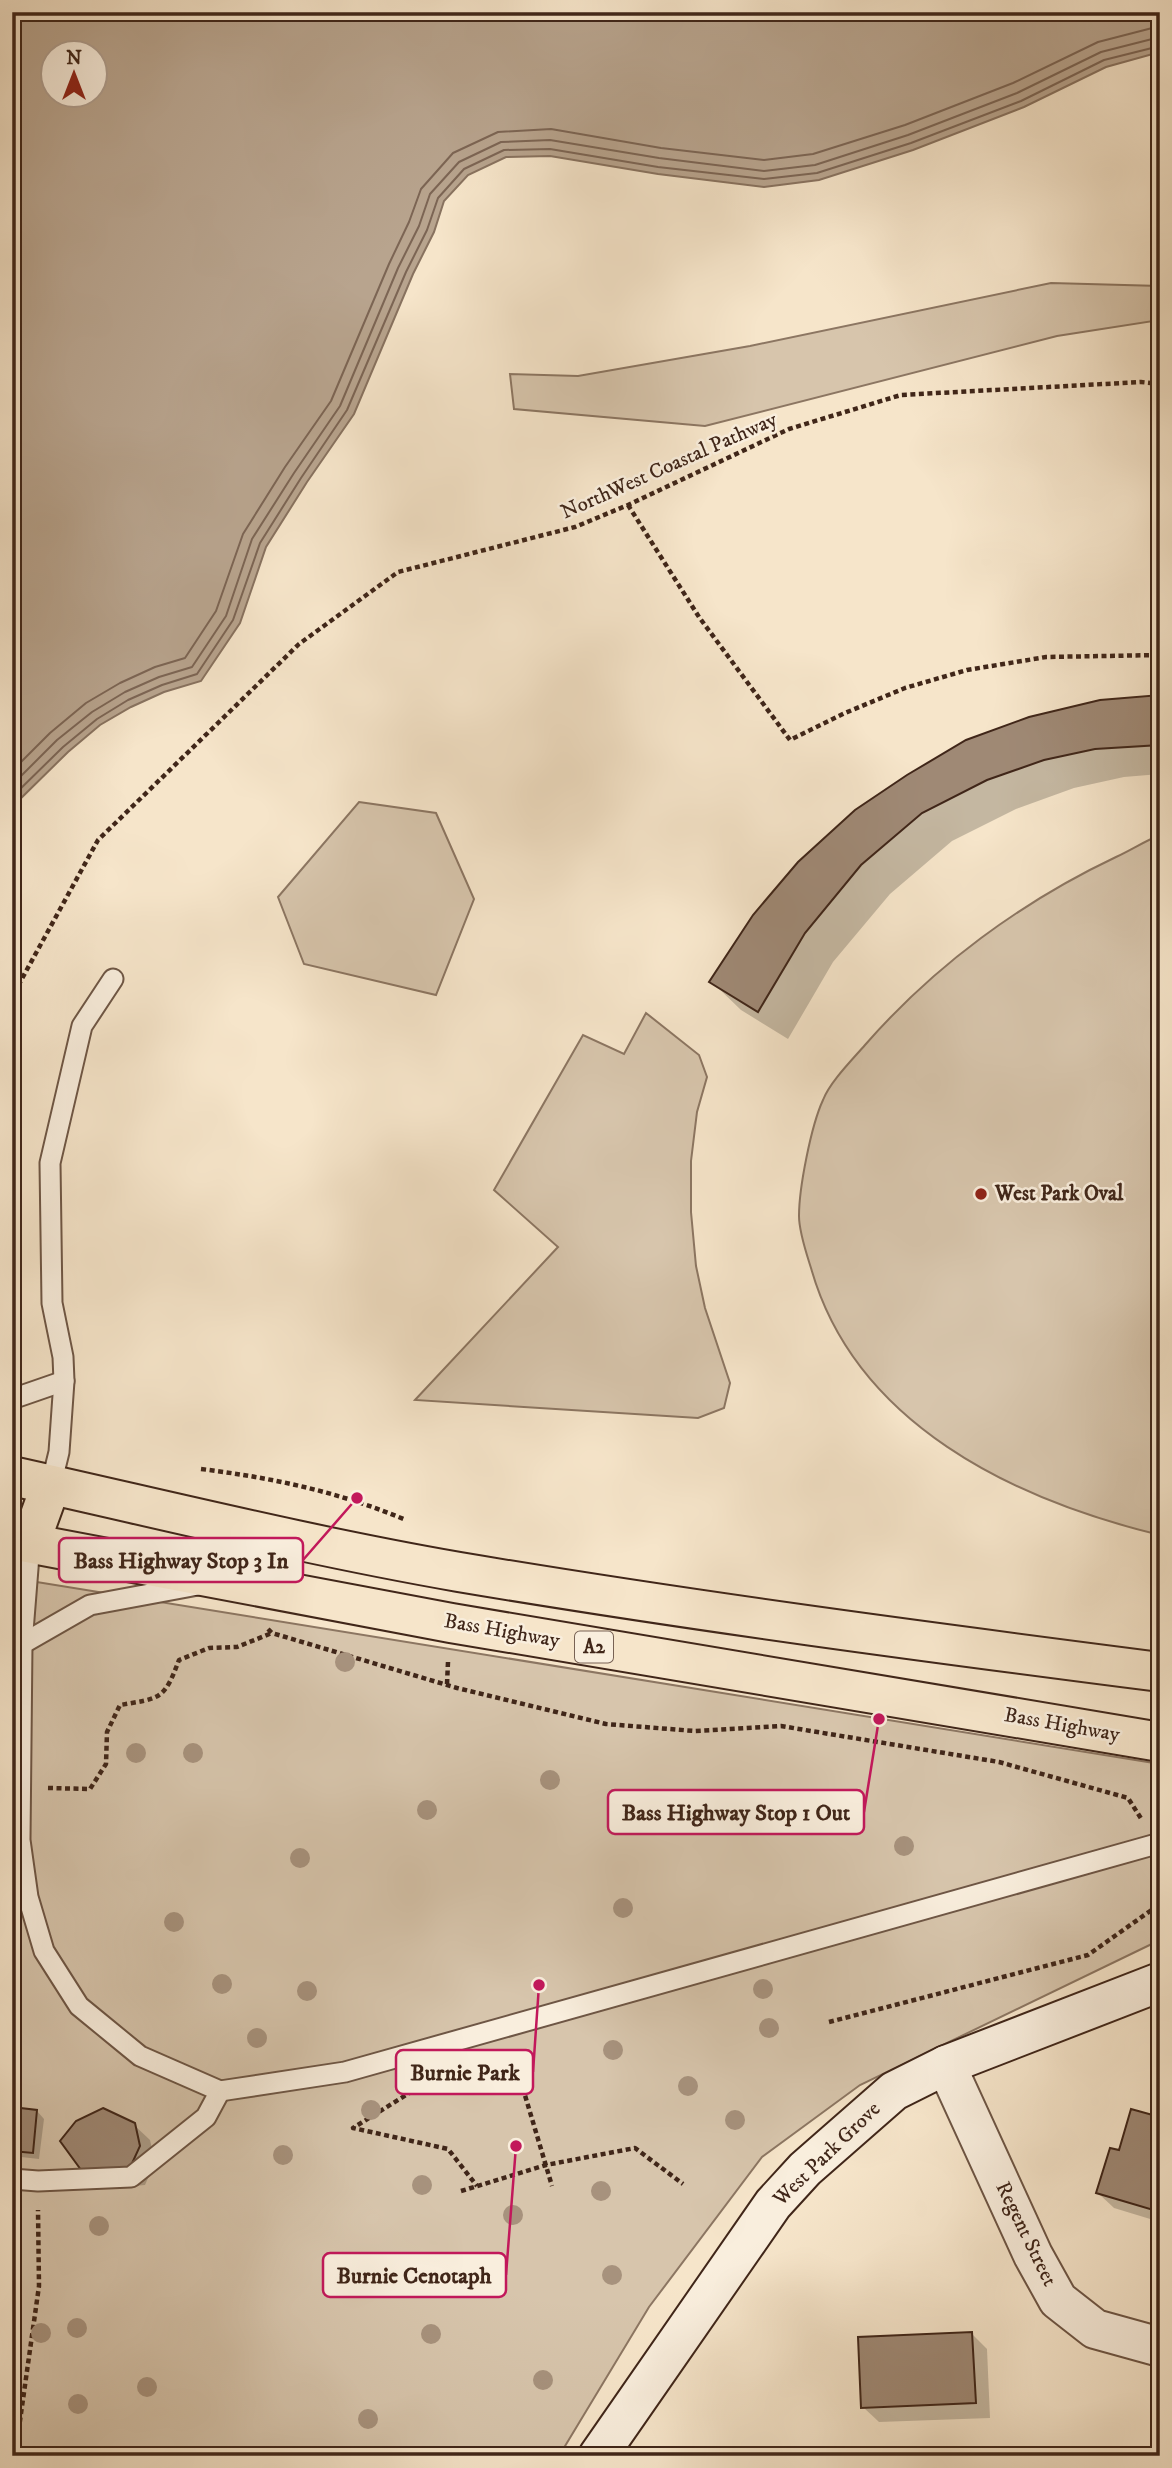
<svg xmlns="http://www.w3.org/2000/svg" width="1172" height="2468" font-family="'IM FELL DW Pica',serif">
  <style>
    .green { fill: #d7c5ac; stroke: #8c7662; stroke-width: 2 }
    .water { fill: #b8a48e; stroke: #88725f; stroke-width: 2; fill-rule: evenodd }
    .shadow { fill: #0003 }
    .lines { fill: none; stroke-linecap: round; stroke-linejoin: round }
    .shore { stroke: #7c6554; stroke-width: 2 }
    .building { fill: #9f8975; stroke: #402619; stroke-width: 2 }
    .lane-casing { stroke: #6e5645; stroke-width: 23 }
    .street-casing { stroke: #6e5645; stroke-width: 42 }
    .secondary-casing { stroke: #402619; stroke-width: 42 }
    .highway-casing { stroke: #402619; stroke-width: 42 }
    .path { stroke: #402619; stroke-width: 4.5; stroke-dasharray: 5 3.5; stroke-linecap: butt }
    .lane { stroke: #f9eedd; stroke-width: 19 }
    .street { stroke: #f9eedd; stroke-width: 38 }
    .secondary { stroke: #f9eedd; stroke-width: 38 }
    .highway { stroke: #f6e5ca; stroke-width: 38 }
    .tree { fill: #a7927d }
    .poi-dot { fill: #8f2418; stroke: #f9eedd; stroke-width: 2.5 }
    .labels { text-anchor: middle; dominant-baseline: central; stroke-width: 5; stroke-linejoin: round; paint-order: stroke }
    .shield { fill: #f9eedd; stroke: #786254; stroke-width: 2 }
    .shield-label { font-size: 19px; font-weight: bold; fill: #402619 }
    .street-label { font-size: 21px; fill: #402619; stroke: #f9eedd }
    .poi-label { font-size: 21px; font-weight: bold; fill: #402619; stroke: #f9eedd; text-anchor: start }
    .leader { fill: none; stroke: #c2185b; stroke-width: 2.5 }
    .callout-dot { fill: #c2185b; stroke: #f9eedd; stroke-width: 2.5 }
    .callout { fill: #f9eedd; stroke: #c2185b; stroke-width: 2.5 }
    .callout-label { font-size: 23px; text-anchor: middle; font-weight: bold; fill: #402619 }
  </style>
  <rect width="100%" height="100%" fill="#f6e5ca"/>
  <filter id="stains"><feTurbulence type="fractalNoise" baseFrequency=".00286" numOctaves="4"/><feColorMatrix values="0 0 0 0 .2 0 0 0 0 .09 0 0 0 0 .02 0 0 0 .5 -.17"/></filter>
  <radialGradient id="worn" r=".72"><stop offset=".6" stop-color="#630" stop-opacity="0"/><stop offset="1" stop-color="#630" stop-opacity=".3"/></radialGradient>
  <!-- green -->
  <g class="green">
    <path d="M1051 283 1160 286V320L1057 336 705 426 514 409 510 374 578 376 750 346Z"/>
    <path d="M359 802 436 813 474 899 436 995 304 964 278 897Z"/>
    <path d="M1160 835V1535C1014 1500 855 1424 811 1268 806 1252 799 1232 799 1216 799 1188 811 1126 823 1100 830 1082 852 1060 865 1045 934 966 1021 902 1116 857 1131 850 1145 841 1160 835Z"/>
    <path d="M646 1013 699 1055 707 1077 697 1112 691 1161V1212L696 1266 705 1308 730 1383 724 1408 698 1418 415 1400 558 1247 494 1190 583 1035 624 1054Z"/>
    <path d="M12 1578 1160 1764V1940L860 2085 762 2157 649 2307 559 2456H12Z"/>
  </g>
  <!-- water -->
  <path class="water" d="M12 12H1160V52L1106 67 1024 107 913 150 819 180 764 187 658 174 550 156 506 157 468 175 444 201 434 232 413 274 354 414 307 482 266 547 240 623 201 681 164 692 131 707 100 725 68 752 12 807ZM52 52H94V94H52Z"/>
  <!-- shadow -->
  <g class="shadow">
    <path d="M1160 696V774L1124 777 1074 788 1016 809 952 841 890 894 833 962 788 1039 741 1010 712 982 799 863Z"/>
    <path d="M12 2109 37 2111 44 2119 39 2159 12 2156Z"/>
    <path d="M1160 2119V2222L1114 2208 1098 2193 1120 2152Z"/>
    <path d="M134 2125 150 2140 155 2162 145 2185 101 2189 85 2173Z"/>
    <path d="M972 2334 987 2349 990 2418 879 2422 863 2407Z"/>
  </g>
  <g class="lines">
    <!-- shore -->
    <g class="shore">
      <path d="M12 771 50 733 86 703 120 683 155 667 185 658 216 611 243 534 285 467 331 401 389 264 409 222 421 189 453 153 498 132 551 129 661 148 764 160 813 154 905 125 1013 83 1098 42 1160 26"/>
      <path d="M12 785 57 740 92 712 125 692 159 677 192 667 226 616 252 539 294 473 340 406 398 268 419 226 430 194 459 162 501 142 550 140 659 158 764 171 815 165 908 135 1017 93 1101 52 1160 37"/>
      <path d="M12 797 63 747 97 719 128 700 162 685 197 674 233 620 260 543 301 478 347 410 406 272 427 230 438 198 464 169 504 150 550 149 658 167 764 179 817 173 911 143 1021 101 1104 60 1160 46"/>
    </g>
  </g>
  <!-- building -->
  <g class="building">
    <path d="M1160 695V745L1095 749 1044 760 987 780 922 813 861 865 805 933 758 1012 709 982 753 915 798 862 855 810 907 775 966 740 1029 717 1100 700Z"/>
    <path d="M12 2107 37 2110 33 2153 12 2151Z"/>
    <path d="M103 2108 135 2123 140 2146 129 2170 84 2174 60 2141 76 2121Z"/>
    <path d="M1131 2109 1160 2117V2212L1096 2193 1110 2148 1119 2150Z"/>
    <path d="M972 2332 976 2403 861 2408 858 2337Z"/>
  </g>
  <g class="lines">
    <defs>
      <g id="lane">
        <path d="M12 1399 64 1381"/>
        <path d="M51 1485 59 1452 64 1381 63 1357 52 1303 50 1163 82 1026 113 979"/>
        <path d="M30 1543 22 1644 20 1840 28 1897 44 1951 79 2006 140 2056 220 2091 345 2072 1160 1843"/>
        <path d="M22 1644 90 1605 198 1585"/>
        <path d="M12 2179 38 2181 131 2177 206 2117 220 2091"/>
      </g>
      <path id="street" d="M946 2065 1033 2255 1058 2300 1095 2329 1160 2347"/>
      <path id="secondary" d="M598 2456 773 2204 805 2169 894 2091 946 2065 1160 1982"/>
      <g id="highway">
        <path d="M12 1476C161 1509 309 1546 459 1572 691 1611 926 1642 1160 1672"/>
        <path d="M12 1540 451 1623 1160 1742"/>
        <path d="M30 1543 51 1485"/>
      </g>
    </defs>
    <!-- lane casing -->
    <use href="#lane" class="lane-casing"/>
    <!-- street casing -->
    <use href="#street" class="street-casing"/>
    <!-- secondary casing -->
    <use href="#secondary" class="secondary-casing"/>
    <!-- highway casing -->
    <use href="#highway" class="highway-casing"/>
    <!-- path -->
    <g class="path">
      <path d="M628 505 699 617 790 740 845 713 905 688 967 670 1046 657 1160 655"/>
      <path d="M12 1001 13 995 98 840 299 644 398 572 575 527 628 505 789 429 901 395 1141 382 1160 384"/>
      <path d="M12 1220 19 1252 12 1277"/>
      <path d="M201 1469C274 1478 339 1492 406 1520"/>
      <path d="M268 1629 272 1633 457 1688 606 1724 695 1731 781 1726 999 1762 1128 1798 1142 1820"/>
      <path d="M447 1684 448 1662"/>
      <path d="M48 1788 90 1789 106 1764 107 1732 120 1705C161 1698 164 1700 179 1660L209 1648 237 1647 272 1633"/>
      <path d="M829 2022 1088 1955 1160 1904"/>
      <path d="M513 2055 552 2186"/>
      <path d="M427 2082 353 2128 448 2149 477 2186"/>
      <path d="M461 2191 546 2165 635 2148 683 2184"/>
      <path d="M15 2456 39 2286 38 2210"/>
    </g>
    <!-- lane -->
    <use href="#lane" class="lane"/>
    <!-- street -->
    <use href="#street" class="street"/>
    <!-- secondary -->
    <use href="#secondary" class="secondary"/>
    <!-- highway -->
    <use href="#highway" class="highway"/>
  </g>
  <!-- trees -->
  <g class="tree">
    <circle cx="345" cy="1662" r="10"/>
    <circle cx="136" cy="1753" r="10"/>
    <circle cx="193" cy="1753" r="10"/>
    <circle cx="550" cy="1780" r="10"/>
    <circle cx="427" cy="1810" r="10"/>
    <circle cx="904" cy="1846" r="10"/>
    <circle cx="300" cy="1858" r="10"/>
    <circle cx="623" cy="1908" r="10"/>
    <circle cx="174" cy="1922" r="10"/>
    <circle cx="222" cy="1984" r="10"/>
    <circle cx="763" cy="1989" r="10"/>
    <circle cx="307" cy="1991" r="10"/>
    <circle cx="769" cy="2028" r="10"/>
    <circle cx="257" cy="2038" r="10"/>
    <circle cx="613" cy="2050" r="10"/>
    <circle cx="688" cy="2086" r="10"/>
    <circle cx="371" cy="2110" r="10"/>
    <circle cx="735" cy="2120" r="10"/>
    <circle cx="283" cy="2155" r="10"/>
    <circle cx="422" cy="2185" r="10"/>
    <circle cx="601" cy="2191" r="10"/>
    <circle cx="513" cy="2215" r="10"/>
    <circle cx="99" cy="2226" r="10"/>
    <circle cx="612" cy="2275" r="10"/>
    <circle cx="77" cy="2328" r="10"/>
    <circle cx="41" cy="2333" r="10"/>
    <circle cx="431" cy="2334" r="10"/>
    <circle cx="543" cy="2380" r="10"/>
    <circle cx="147" cy="2387" r="10"/>
    <circle cx="78" cy="2404" r="10"/>
    <circle cx="368" cy="2419" r="10"/>
  </g>
  <!-- markers -->
  <circle class="poi-dot" cx="981" cy="1194" r="7"/>
  <g class="labels">
    <!-- shield labels -->
    <rect class="shield" x="575" y="1631.5" width="38" height="31" rx="5"/>
    <g class="shield-label">
      <text x="594" y="1647">A2</text>
    </g>
    <!-- street labels -->
    <g class="street-label">
      <text transform="translate(669 466) rotate(-24)">NorthWest Coastal Pathway</text>
      <text transform="translate(502 1631) rotate(10)">Bass Highway</text>
      <text transform="translate(1062 1725) rotate(10)">Bass Highway</text>
      <text transform="translate(827 2154) rotate(-44)">West Park Grove</text>
      <text transform="translate(1026 2234) rotate(64)">Regent Street</text>
    </g>
    <!-- poi labels -->
    <g class="poi-label">
      <text x="995" y="1194">West Park Oval</text>
    </g>
  </g>
  <!-- callouts -->
  <path class="leader" d="M357 1498L303 1560M879 1719L864 1812M539 1985L533 2072M516 2146L506 2275"/>
  <g class="callout-dot">
    <circle cx="357" cy="1498" r="7"/>
    <circle cx="879" cy="1719" r="7"/>
    <circle cx="539" cy="1985" r="7"/>
    <circle cx="516" cy="2146" r="7"/>
  </g>
  <g class="callout">
    <rect x="59" y="1538" width="244" height="44" rx="7"/>
    <rect x="608" y="1790" width="256" height="44" rx="7"/>
    <rect x="396" y="2050" width="137" height="44" rx="7"/>
    <rect x="323" y="2253" width="183" height="44" rx="7"/>
  </g>
  <g class="callout-label">
    <text x="181" y="1568">Bass Highway Stop 3 In</text>
    <text x="736" y="1820">Bass Highway Stop 1 Out</text>
    <text x="465" y="2080">Burnie Park</text>
    <text x="414" y="2283">Burnie Cenotaph</text>
  </g>
  <!-- margin -->
  <rect width="1172" height="2468" fill="none" stroke="#f6e5ca" stroke-width="42"/>
  <rect x="14" y="14" width="1144" height="2440" fill="none" stroke="#402619" stroke-width="3.5"/>
  <rect x="21" y="21" width="1130" height="2426" fill="none" stroke="#402619" stroke-width="2"/>
  <!-- north arrow -->
  <g transform="translate(74 74)"><circle r="33" fill="#f9eedd" stroke="#af9e8f" stroke-width="2"/>
  <path d="M0-5L12 26L0 18L-12 26Z" fill="#8f2418"/>
  <text y="-10" font-size="19" font-weight="bold" text-anchor="middle" fill="#402619">N</text>
  </g>
  <rect width="100%" height="100%" filter="url(#stains)"/>
  <rect width="100%" height="100%" fill="url(#worn)"/>
</svg>
